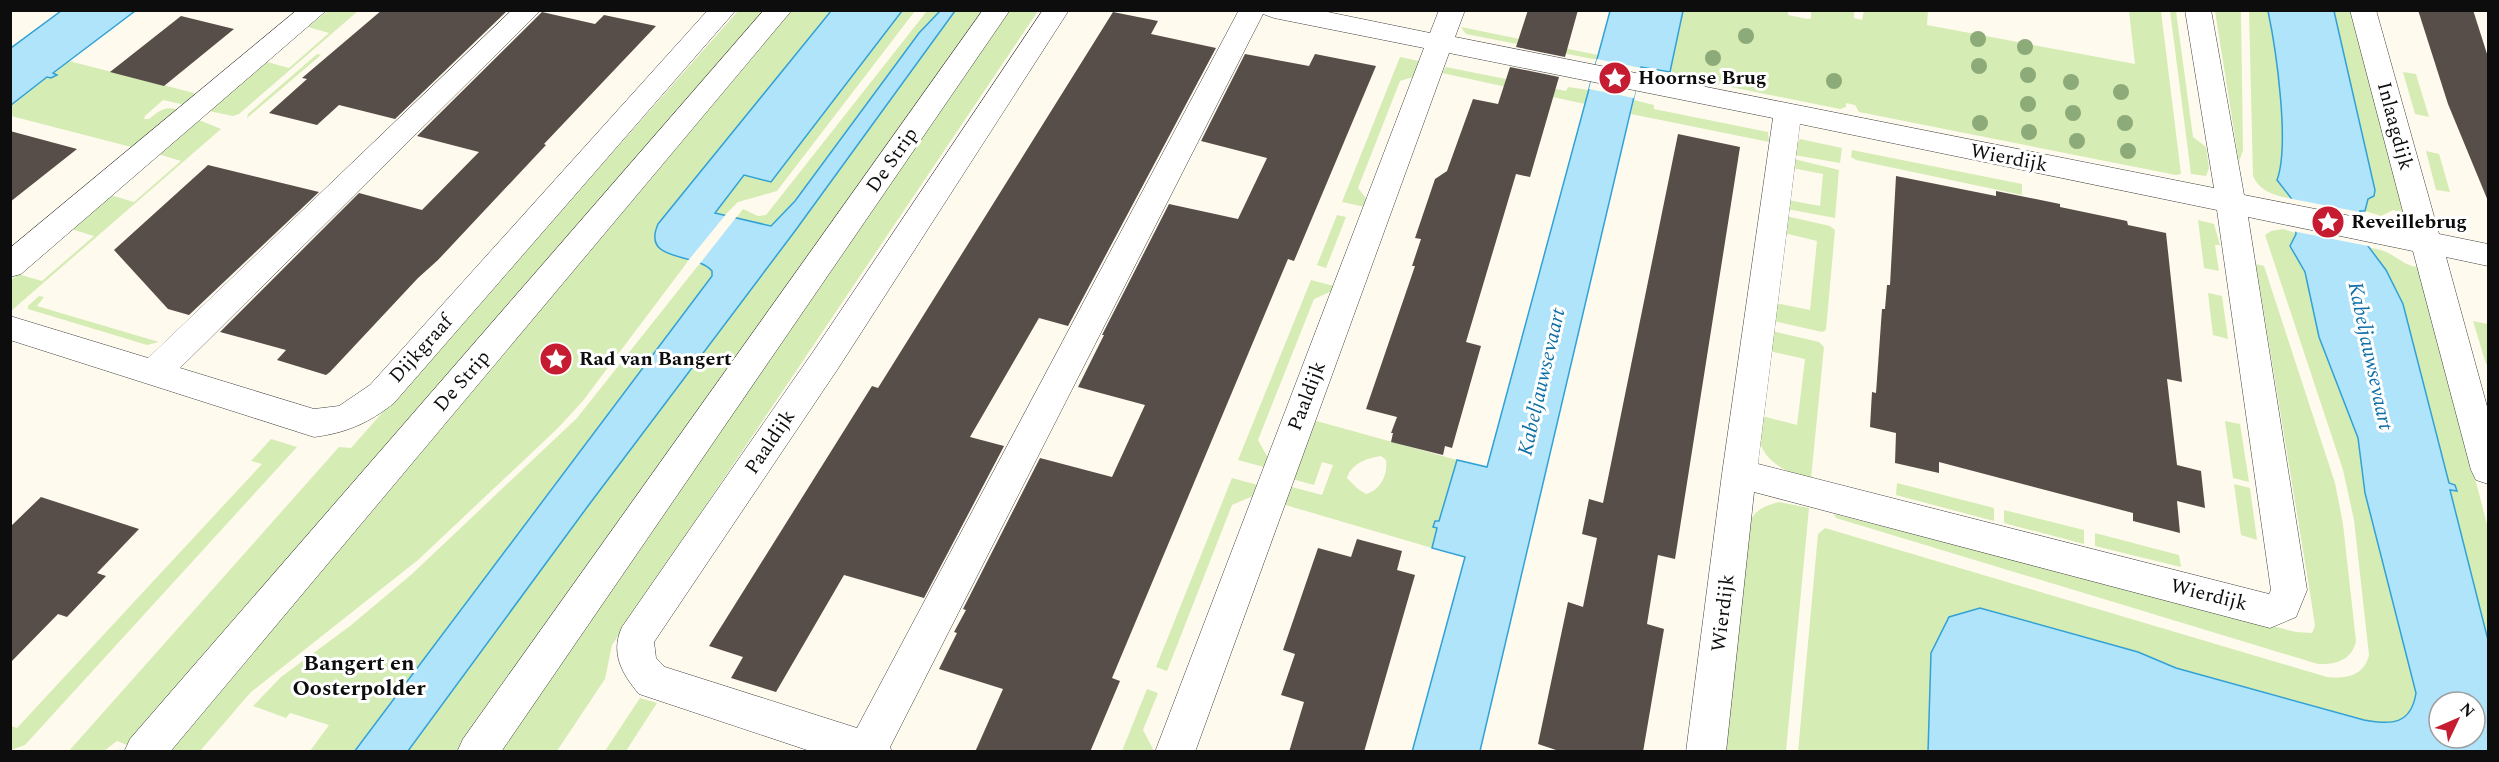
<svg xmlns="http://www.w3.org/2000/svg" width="2499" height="762" font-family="Spectral,serif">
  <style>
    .green { fill: #d6ecb5; fill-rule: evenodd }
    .water { fill: #afe4fa; stroke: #31a1d6; stroke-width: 1.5; fill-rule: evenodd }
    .pier { fill: #fffaee }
    .building { fill: #574d49 }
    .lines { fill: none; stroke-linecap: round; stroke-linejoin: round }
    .minor-casing { stroke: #404040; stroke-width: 1 }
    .minor { fill: #fff; fill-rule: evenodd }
    .tree { fill: #8daa79 }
    .labels { text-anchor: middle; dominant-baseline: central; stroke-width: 6; stroke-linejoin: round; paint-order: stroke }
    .poi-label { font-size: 20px; font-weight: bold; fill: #0d0d0d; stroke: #fff; text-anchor: start }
    .street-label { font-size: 20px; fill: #0d0d0d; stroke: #fff }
    .water-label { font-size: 21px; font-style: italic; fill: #0e70a7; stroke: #fff }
    .quarter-label { font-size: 22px; font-weight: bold; fill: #0d0d0d; stroke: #fff }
  </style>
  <rect width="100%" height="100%" fill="#fffaee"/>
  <!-- green -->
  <g class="green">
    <path d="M328 11H358L239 114 233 116 209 111 267 62 289 68 329 33 308 27Z"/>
    <path d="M738 11H769L132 747 117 741 104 751 68 752 339 447 351 448Z"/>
    <path d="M788 11H831L794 59 664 251 689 260 582 402 557 429 418 560 251 692 200 751 160 752Z"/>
    <path d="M902 11H915L777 191 738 202 725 215 714 212 744 174 771 182Z"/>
    <path d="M927 11H940L919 33 787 211 771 226 736 218 743 209 758 216 766 215Z"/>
    <path d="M955 11H988L464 751 408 752 588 506 795 231Z"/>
    <path d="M1007 11H1038L612 645 605 679 557 751 494 752Z"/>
    <path d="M1683 11H1788V15L1808 19 1811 18V11H1854V18L1862 20 1864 11H1928L1927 25 2135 64 2129 11H2161L2181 174 2176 175 1859 112 1855 105 1846 103V107L1840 109 1671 75 1670 72Z"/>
    <path d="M2170 11H2176L2193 137 2206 147 2209 168 2206 176 2191 174Z"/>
    <path d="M2215 11H2241L2243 150 2239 162Z"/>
    <path d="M2249 11H2278L2315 202C2293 198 2263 199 2253 176Z"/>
    <path d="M2334 11H2353L2404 211 2403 214 2393 210 2381 216 2365 211 2368 199 2375 190Z"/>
    <path d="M1461 27 1598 55 1597 59H1593L1466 34Z"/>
    <path d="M317 54 321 55 247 118 248 114Z"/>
    <path d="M1400 57 1419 61 1416 76 1400 81 1358 188 1368 201 1365 207 1342 202Z"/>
    <path d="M69 61 198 94 190 106 163 100 145 116 144 119H149C163 107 168 106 185 111L139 149 11 116V105L47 77 52 78 56 75 52 73Z"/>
    <path d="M1446 67 1566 91 1568 87 1589 90 1585 104 1442 73Z"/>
    <path d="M2403 72 2416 74 2429 117 2415 114Z"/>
    <path d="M1634 100 1654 105V109L1768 132 1769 142 1631 114Z"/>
    <path d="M199 120 221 129 11 311V280L18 274 42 281 94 236 71 229 110 195 134 202 181 161 158 154Z"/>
    <path d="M1800 139 1842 148 1840 163 1794 155 1796 145Z"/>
    <path d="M1852 150 2022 184V195L1856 160 1851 157Z"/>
    <path d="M2426 151 2439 154 2450 192 2436 190Z"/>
    <path d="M1794 159 1839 170 1835 218 1787 209 1788 200 1820 206 1823 174 1792 168Z"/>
    <path d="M1337 215 1346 217 1326 268 1317 265Z"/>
    <path d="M1786 216 1830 226 1835 230 1826 330 1822 332 1773 321 1775 303 1810 310 1817 241 1784 233Z"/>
    <path d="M2198 220 2214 224 2220 245H2215L2219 271 2204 268Z"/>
    <path d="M2283 229 2318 240 2422 721 1937 751 1798 752 1818 534 1825 528 2327 677C2346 679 2364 676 2369 655L2354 520 2343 470 2265 235 2271 231Z"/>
    <path d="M2370 248C2392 249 2401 266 2418 267L2422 276 2488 528V640L2450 489 2456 491 2455 486 2449 484 2386 270Z"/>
    <path d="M700 263 710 268 713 274 712 276 354 751H310L329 725 290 713 286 718 253 706 281 677 350 626 412 574 577 418Z"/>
    <path d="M2256 264 2264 266 2335 483 2343 524 2356 641C2352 660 2336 665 2318 664L1836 518 1834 514 2296 632 2312 633 2315 626 2311 599Z"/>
    <path d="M1311 280 1334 286 1332 291 1314 299 1258 440 1268 458 1264 467 1238 460Z"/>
    <path d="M2208 293 2222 296 2228 339 2213 335Z"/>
    <path d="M39 296 44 297 37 306 159 342 147 345 28 309V306Z"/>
    <path d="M2473 321 2488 324V365L2486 364Z"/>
    <path d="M1772 331 1819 342 1824 347 1811 479C1790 474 1761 462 1759 436 1758 430 1761 422 1762 416L1797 425 1805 359 1769 351Z"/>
    <path d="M1313 420 1457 460 1439 522 1434 527 1438 528 1432 548 1282 504 1288 486 1322 495 1333 465 1322 462 1314 485 1292 479ZM1381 456 1386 460C1388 474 1381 490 1366 494L1358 489 1347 478C1352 463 1367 458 1381 456Z"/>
    <path d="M2225 421 2240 424 2249 482 2233 478Z"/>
    <path d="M271 439 297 447 25 745 11 750V726L17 728 262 464 251 461Z"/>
    <path d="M1232 478 1258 485 1253 496 1232 505 1167 671 1156 667Z"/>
    <path d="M1897 483 1994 508V521L1896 495Z"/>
    <path d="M2234 484 2250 488 2257 540 2241 535Z"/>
    <path d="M1779 502 1809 508 1786 751 1720 752 1748 524C1756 509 1764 506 1779 502Z"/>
    <path d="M2004 510 2084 530V544L2004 523Z"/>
    <path d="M2095 533 2179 555 2181 567 2095 546Z"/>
    <path d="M1147 689 1158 693 1143 730 1154 751H1122Z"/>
    <path d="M640 698 657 703 626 751H605Z"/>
  </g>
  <!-- water -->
  <g class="water">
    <path d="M61 11H135L53 73 57 75 51 78 47 77 11 105V48Z"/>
    <path d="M831 11H902L771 182 744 175 715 213 771 226 795 201 919 33 940 11H955L795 231 588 506 408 751 354 752 712 276V271C696 252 641 263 658 224Z"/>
    <path d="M1610 11H1683L1670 72 1641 67 1480 751 1412 752 1465 557 1432 548 1437 528 1433 527 1435 521H1439L1457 460 1487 467Z"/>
    <path d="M2268 11H2334L2375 190 2374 196 2368 199 2365 211H2360L2368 246 2386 270 2403 304 2449 483 2455 485 2457 491 2450 490 2488 640V751L1928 752 1931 653 1949 617 1980 608 2138 652 2176 668 2364 720C2391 725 2411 725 2416 693L2365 493 2358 438 2319 337 2305 272 2290 246 2296 234 2291 198 2277 180C2290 145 2276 49 2268 11ZM2439 702H2475V738H2439Z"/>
  </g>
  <!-- pier -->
  <g class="pier">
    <path d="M1597 59 1641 68 1634 98 1589 89Z"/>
    <path d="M2287 198 2365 213 2373 247 2292 231Z"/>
    <path d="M727 213 738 215 698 266 687 262Z"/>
  </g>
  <!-- building -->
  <g class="building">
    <path d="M382 10H508L395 119 339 105 317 125 269 113 307 79 302 78Z"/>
    <path d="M1528 10H1578L1565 57 1516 47Z"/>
    <path d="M2418 10H2473L2488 57V201L2448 104Z"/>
    <path d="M542 12 595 24 604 15 656 26 544 144 546 145 438 260 418 278 330 372 326 375 277 360 286 350 220 332 359 193 422 210 479 152 417 136Z"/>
    <path d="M1113 12 1158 21 1151 34 1216 48 1068 326 1039 318 970 437 1004 446 1003 448 924 598 844 575 776 692 731 678 743 657 709 646 872 386 878 388Z"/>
    <path d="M181 16 234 29 164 86 110 72Z"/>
    <path d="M1245 54 1309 66 1315 54 1376 66 1294 261 1288 259 1112 678 1120 681 1090 752H975L1003 689 939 669 957 633 954 632 966 610 963 609 1040 458 1112 477 1145 405 1078 387 1104 335H1102L1169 204 1238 219 1267 158 1201 141Z"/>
    <path d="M1510 67 1559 77 1530 177 1516 174 1466 342 1481 346 1452 448 1445 446 1443 455 1391 442 1393 433H1391L1397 417 1366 409 1415 266H1412L1421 239 1415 238 1435 179 1447 171 1473 99 1498 104Z"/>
    <path d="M10 131 77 149 10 202Z"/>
    <path d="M1678 134 1740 147 1675 559 1658 555 1647 624 1664 629 1643 752H1562L1538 744 1568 602 1583 607 1597 538 1582 534 1589 499 1603 503Z"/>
    <path d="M208 165 319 192 189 315 168 309 114 250Z"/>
    <path d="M1896 176 1996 196V191L2060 204V207L2127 221 2128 225 2166 233 2182 382 2167 379 2177 465 2201 471 2205 508 2177 501 2180 533 2133 521V513L1939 462V473L1895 463 1896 433 1870 427 1872 392 1876 393 1882 309H1885L1887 285H1890Z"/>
    <path d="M41 497 139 529 97 573 106 576 67 617 58 614 10 663V527Z"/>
    <path d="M1357 539 1402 551 1397 570 1415 575 1364 752H1289L1304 702 1281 695 1295 654 1283 650 1318 548 1351 557Z"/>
  </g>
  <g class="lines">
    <defs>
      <g id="minor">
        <path d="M297 10H327L21 274 10 277V248Z"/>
        <path d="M512 10H541L180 368 314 409 339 406 370 385 708 10H736L394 403C369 423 346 433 314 437L10 340V316L148 358Z"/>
        <path d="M764 10H792L170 752H124L130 739Z"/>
        <path d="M983 10H1010L501 752H457L463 739Z"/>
        <path d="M1043 10H1069L839 367 654 642 656 658 665 667 857 728 1239 10H1318L1430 33 1439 10H1465L1455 37 2214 188 2185 10H2211L2244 195 2407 227 2350 10H2376L2439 234 2488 244V266L2446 257 2488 410V484L2476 480 2471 470 2413 251 2248 217 2307 590 2296 617 2270 628 1754 492 1726 752H1686L1722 474 1773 118 1449 53 1195 752H1155L1424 48 1274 18 1263 14 890 747 892 752H813L639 694C622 674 610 653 622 627L815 349ZM1800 124 2217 210 2271 590 2269 594 1758 464Z"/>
      </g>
    </defs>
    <!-- minor casing -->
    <use href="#minor" class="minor-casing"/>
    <!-- minor -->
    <use href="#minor" class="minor"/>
  </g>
  <!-- trees -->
  <g class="tree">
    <circle cx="1746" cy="36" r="8"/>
    <circle cx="1978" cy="39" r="8"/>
    <circle cx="2025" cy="47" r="8"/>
    <circle cx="1713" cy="58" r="8"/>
    <circle cx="1979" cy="66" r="8"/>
    <circle cx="2028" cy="75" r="8"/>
    <circle cx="1834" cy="81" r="8"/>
    <circle cx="2071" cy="82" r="8"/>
    <circle cx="2121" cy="92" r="8"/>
    <circle cx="2028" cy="104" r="8"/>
    <circle cx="2073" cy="113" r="8"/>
    <circle cx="1980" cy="123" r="8"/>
    <circle cx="2125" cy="123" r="8"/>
    <circle cx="2029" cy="132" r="8"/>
    <circle cx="2077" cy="141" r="8"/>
    <circle cx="2128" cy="151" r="8"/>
  </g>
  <!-- icons -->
  <defs>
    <symbol id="sight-disc" viewBox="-11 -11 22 22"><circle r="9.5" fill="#c61c31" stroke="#fff"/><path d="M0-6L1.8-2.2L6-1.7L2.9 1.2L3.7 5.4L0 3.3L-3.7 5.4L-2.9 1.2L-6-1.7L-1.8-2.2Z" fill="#fff"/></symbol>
  </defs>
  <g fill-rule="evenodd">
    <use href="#sight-disc" x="1596" y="59" width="38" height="38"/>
    <use href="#sight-disc" x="2309" y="203" width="38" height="38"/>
    <use href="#sight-disc" x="537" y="340" width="38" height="38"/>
  </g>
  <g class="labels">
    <!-- poi labels -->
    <g class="poi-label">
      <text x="1638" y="78">Hoornse Brug</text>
      <text x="2351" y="222">Reveillebrug</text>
      <text x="579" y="359">Rad van Bangert</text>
    </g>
    <!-- street labels -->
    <g class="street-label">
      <text transform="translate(2395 126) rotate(75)">Inlaagdijk</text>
      <text transform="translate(2009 158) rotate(11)">Wierdijk</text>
      <text transform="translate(892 160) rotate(-55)">De Strip</text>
      <text transform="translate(421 349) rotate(-48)">Dijkgraaf</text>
      <text transform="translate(462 381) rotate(-49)">De Strip</text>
      <text transform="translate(1307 396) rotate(-69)">Paaldijk</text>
      <text transform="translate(770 442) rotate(-56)">Paaldijk</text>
      <text transform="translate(2209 595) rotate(14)">Wierdijk</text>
      <text transform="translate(1723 613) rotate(-83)">Wierdijk</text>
    </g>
    <!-- water labels -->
    <g class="water-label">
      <text transform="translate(2370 356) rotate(78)">Kabeljauwsevaart</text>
      <text transform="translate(1542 382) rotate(-77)">Kabeljauwsevaart</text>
    </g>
    <!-- quarter labels -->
    <g class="quarter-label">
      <text x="359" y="663">Bangert en<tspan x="359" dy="25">Oosterpolder</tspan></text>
    </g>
  </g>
  <!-- border -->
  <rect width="2499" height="762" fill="none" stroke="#0d0d0d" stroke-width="24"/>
  <!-- north arrow -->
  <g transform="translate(2457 720) rotate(46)"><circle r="28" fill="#ffffff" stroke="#9e9e9e" stroke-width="1.5"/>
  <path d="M0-4.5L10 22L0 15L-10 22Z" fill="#c61c31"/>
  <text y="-9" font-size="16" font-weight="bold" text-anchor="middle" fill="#0d0d0d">N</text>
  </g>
</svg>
